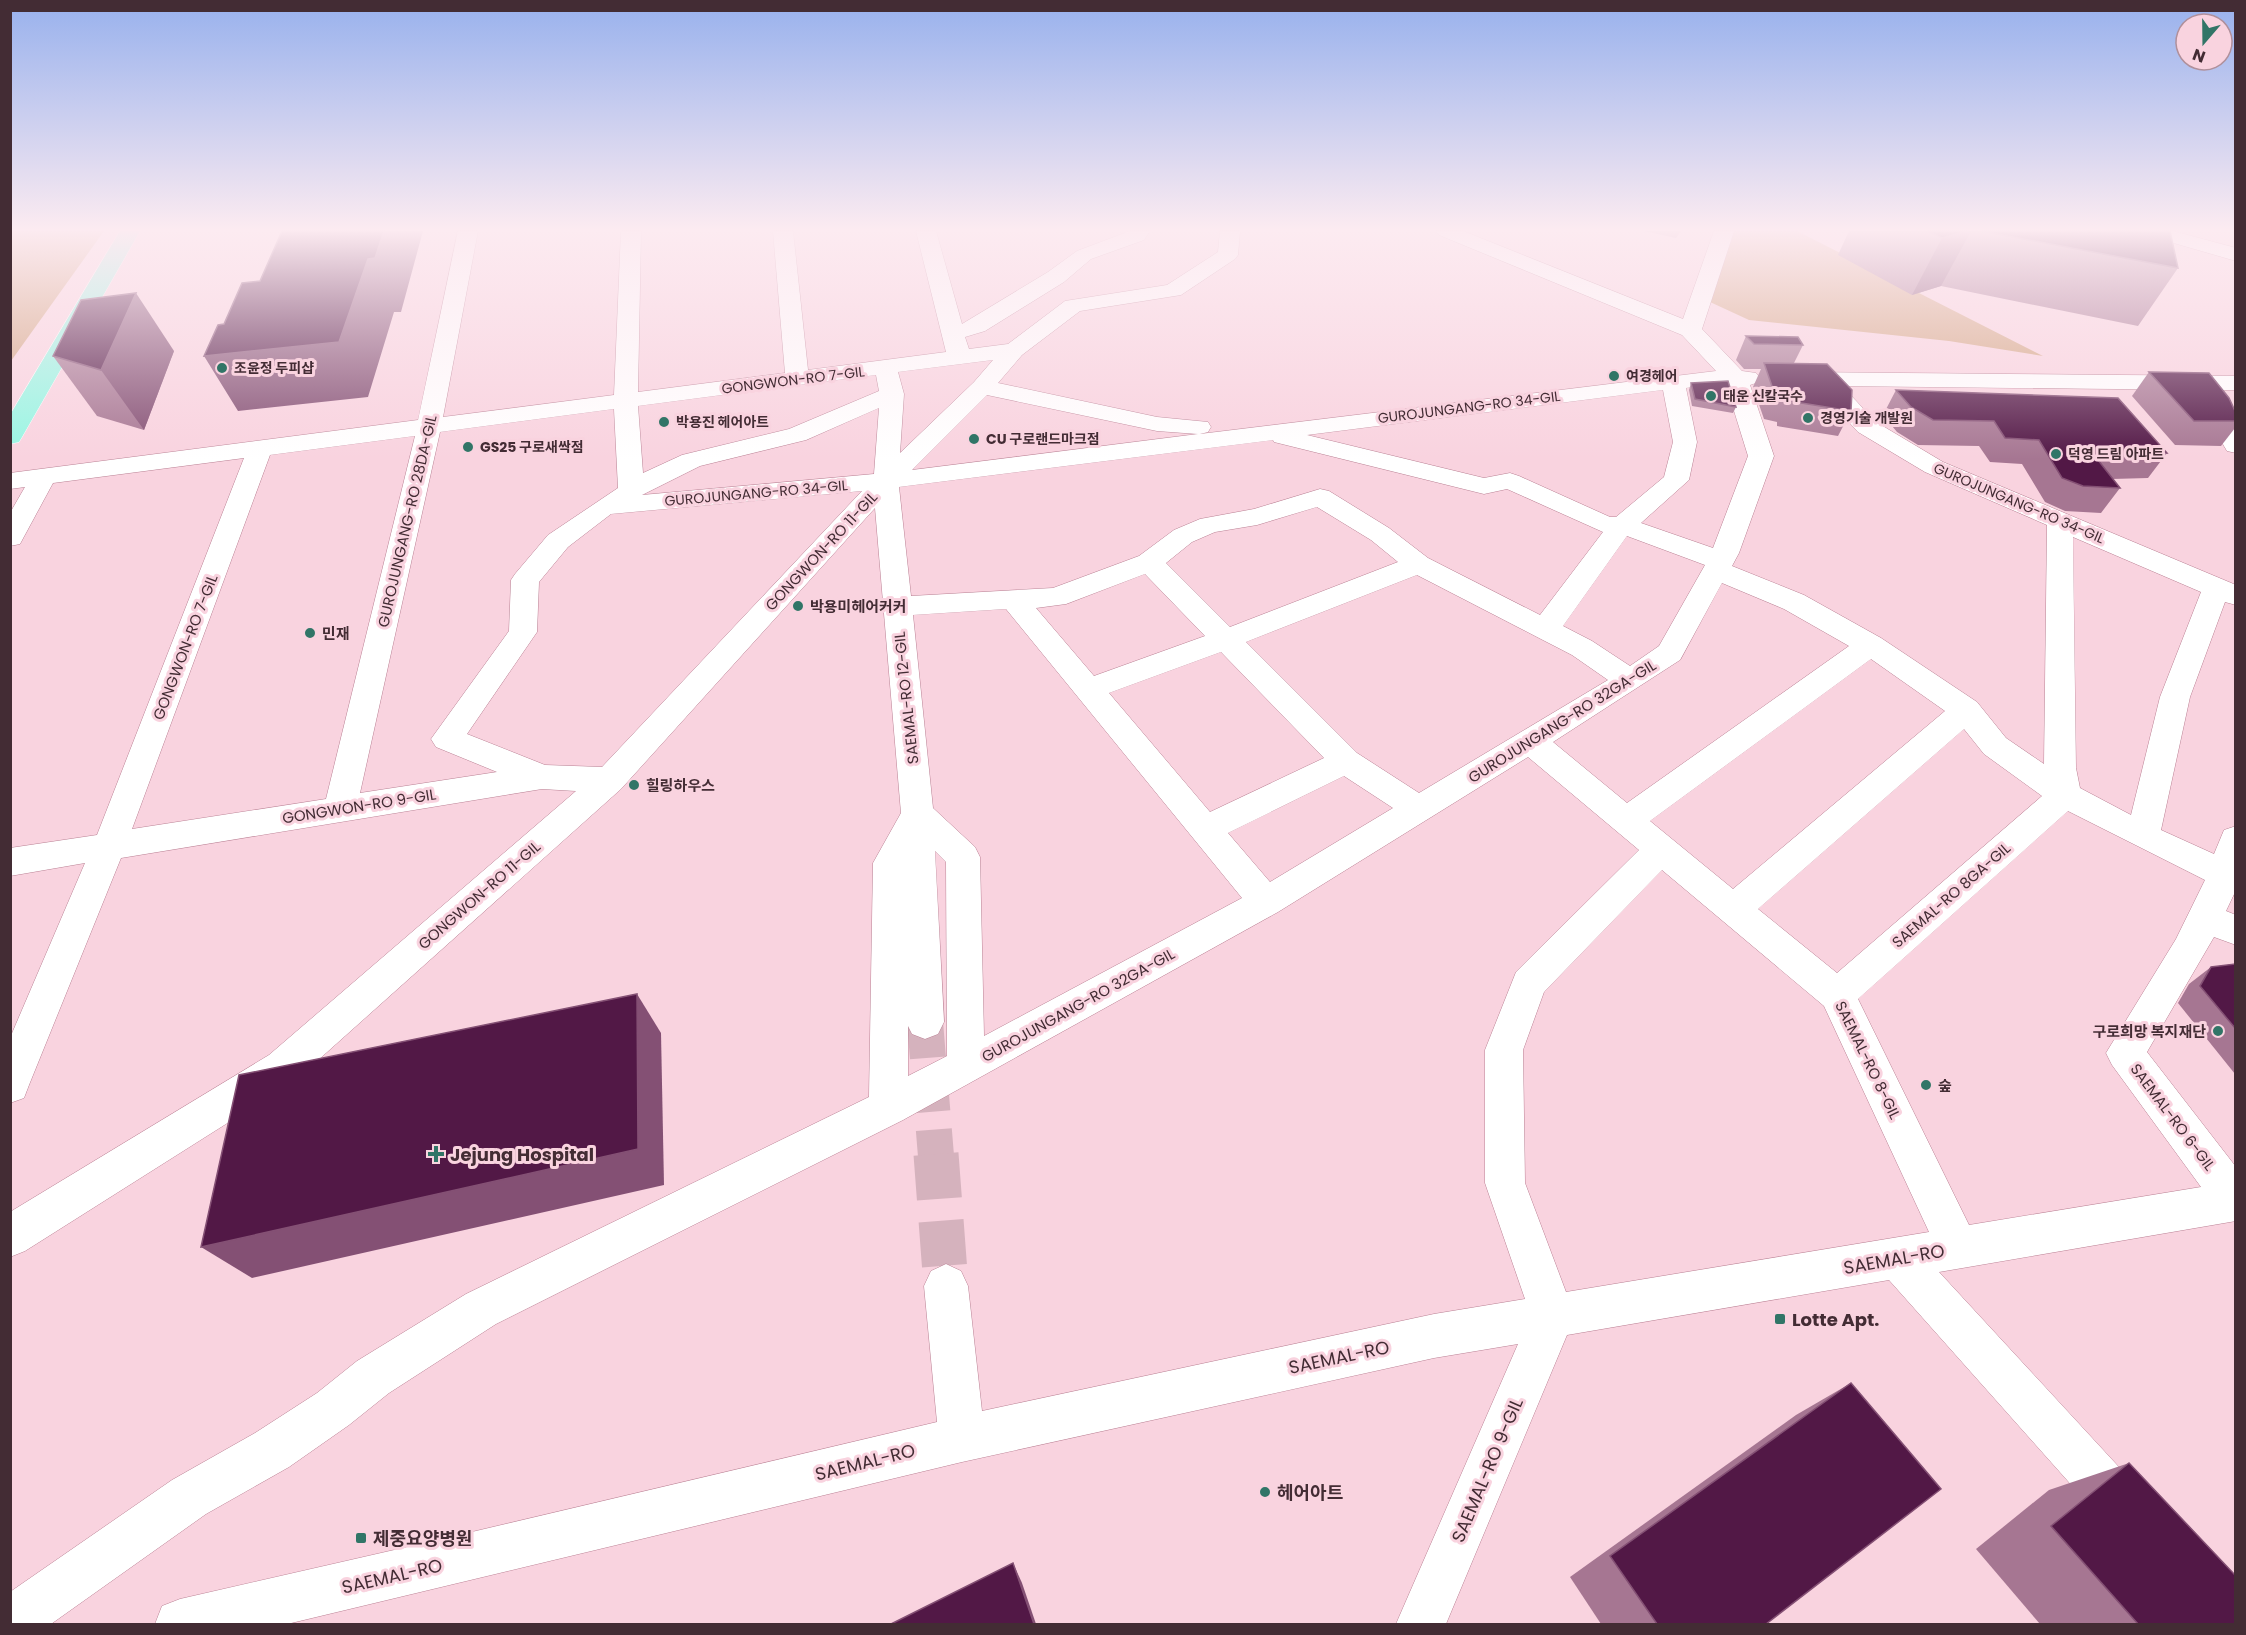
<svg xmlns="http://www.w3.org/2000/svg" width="2246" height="1635" font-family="Poppins,'Noto Sans KR',sans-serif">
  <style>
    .green { fill: #d3a482 }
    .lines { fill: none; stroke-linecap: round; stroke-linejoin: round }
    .minor-tunnel-far1 { stroke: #d5b2bd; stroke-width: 36; stroke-dasharray: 36 18; stroke-linecap: butt }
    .minor-tunnel { stroke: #d5b2bd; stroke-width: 45; stroke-dasharray: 45 22; stroke-linecap: butt }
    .minor-casing { stroke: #ba8194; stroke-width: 1 }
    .major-casing { stroke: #fff; stroke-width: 1 }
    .minor { fill: #fff; fill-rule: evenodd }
    .major { fill: #97f6e3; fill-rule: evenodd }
    .wall { fill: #a67692 }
    .shaded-wall { fill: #845074 }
    .building { fill: #521846; stroke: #845074; stroke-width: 1.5 }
    .poi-dot { fill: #317567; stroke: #f9d3df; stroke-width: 2 }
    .labels { text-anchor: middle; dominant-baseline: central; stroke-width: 6; stroke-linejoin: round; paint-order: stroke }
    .far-poi-label { font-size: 14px; font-weight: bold; fill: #432c34; stroke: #f9d3df; text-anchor: start }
    .far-street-label { font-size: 14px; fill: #432c34; stroke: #f9d3df }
    .street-label { font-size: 15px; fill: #432c34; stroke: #f9d3df }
    .poi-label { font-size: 15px; font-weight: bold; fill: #432c34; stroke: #f9d3df; text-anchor: start }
    .near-poi-label { font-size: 18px; font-weight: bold; fill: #432c34; stroke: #f9d3df; text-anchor: start }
    .near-street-label { font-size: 18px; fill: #432c34; stroke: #f9d3df }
  </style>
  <rect width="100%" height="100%" fill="#f9d3df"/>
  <!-- green -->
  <g class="green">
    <path d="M11 231H104L11 361 10 231Z"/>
    <path d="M1734 231H1797L2043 356 1949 341 1749 320 1710 302Z"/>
  </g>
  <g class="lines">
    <!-- minor-tunnel-far1 -->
    <path class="minor-tunnel-far1" d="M925 1022 936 1156"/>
    <!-- minor-tunnel -->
    <path class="minor-tunnel" d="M936 1154 946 1286"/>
    <defs>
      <g id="minor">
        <path d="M458 231H478L443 417 614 395 621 231H641L638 392 785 373 773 231H793L808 370 946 352 916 231H936L962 324 1048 272 1077 251 1130 231H1150L1144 240 1091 259 1064 282 985 331 965 337 969 349 1008 344 1065 301 1167 285 1218 252 1220 231H1240L1238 255 1235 259 1181 295 1080 311 1022 355 998 383 1157 417 1208 422 1211 427 1208 432 1200 434 1716 371 1682 335 1439 235 1436 231H1463L1683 319 1714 231H1734L1702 329 1742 371 1756 373 1760 378 1756 383 1750 385 1774 456 1739 553 1732 566 1804 595 1881 638 1977 702 2006 738 2044 764 2047 525 1925 472 1858 432 1816 386 1788 384 1784 379 1788 374 1796 372 2236 376V390H2217L2236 422V453L2227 451 2224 446 2197 395 2201 390 1842 386 1876 422 1943 462 2236 585V605L2225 602 2190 697 2161 830 2214 854 2224 830 2236 826V890L2226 911 2236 915V945L2214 937 2147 1052 2236 1167V1221L1939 1272 2141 1491 2148 1508 2141 1525 2124 1532 2107 1525 1889 1280 1567 1335 1446 1624H1396L1518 1344 1434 1358 962 1462 287 1624H155L162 1606 180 1599 438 1540 937 1422 924 1286 931 1271 946 1264 961 1271 968 1286 982 1411 1434 1314 1525 1299 1485 1183V1050L1516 972 1639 850 1528 757 1278 912 903 1120 496 1324 389 1393 349 1425 289 1467 206 1514 51 1624H10V1592L172 1480 255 1433 317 1393 357 1361 466 1294 869 1097 873 863 901 813 875 508 621 789 297 1079 25 1251 10 1257V1212L269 1055 576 791 542 789 121 858 29 1085 24 1098 10 1103V1038L85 863 10 876V848L97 835 244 458 53 483 20 544 10 546V513L25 487 10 489V473L418 420ZM993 360 974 382 900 453 904 394 898 372ZM876 375 879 391 789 429 682 455 643 473 638 406ZM1706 385H1726L1748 456 1713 548 1641 523 1689 480 1697 442 1686 388ZM1663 390 1673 442 1664 477 1616 517H1610L1519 476 1510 473 1484 478 1307 435ZM987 395 1157 431 1198 434 912 470ZM879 408 874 474 642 495 700 466 806 440ZM614 409 618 488 548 535 515 574 511 580 509 631 431 739 436 747 497 772 360 793 440 432ZM415 436 326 799 132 829 270 455ZM1273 440 1274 442 1484 494 1507 489 1603 532 1540 615 1428 558 1389 528 1329 491 1320 489 1254 509 1200 519 1174 530 1139 556 1053 588 911 596 899 487ZM862 491 602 767 545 765 467 734 537 632 539 582 568 547 611 514ZM1317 507 1371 540 1398 562 1230 627 1166 563 1192 542 1215 532 1257 525ZM1627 536 1705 565 1659 646 1630 666 1592 641 1563 626ZM2073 537 2201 592 2160 697 2131 815 2080 788 2076 768ZM1145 574 1205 636 1094 676 1036 608 1066 604ZM1417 575 1572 655 1608 680 1419 793 1357 753 1246 642ZM1722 583 1784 609 1849 646 1627 803 1553 742 1680 660ZM1006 609 1242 898 984 1036 980 857 975 847 933 808 913 615ZM1221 652 1324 758 1210 812 1109 693ZM1871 659 1945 711 1733 889 1650 821ZM1964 729 1984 754 2042 796 1837 973 1758 909ZM1344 776 1393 808 1270 882 1228 833ZM2068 811 2205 880 2176 939 2106 1053 2112 1065 2201 1187 1969 1225 1858 999ZM935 851 946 862 947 1056 908 1076V1026L912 1034 925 1039 938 1034 944 1022ZM1662 870 1824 1006 1929 1232 1566 1292 1525 1183 1523 1050 1544 992Z"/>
        <path d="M2143 231H2173L2236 248V261L2146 235Z"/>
      </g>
      <path id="major" d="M120 231H140L22 437 19 442 10 444V415Z"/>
    </defs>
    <!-- minor casing -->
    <use href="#minor" class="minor-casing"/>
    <!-- major casing -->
    <use href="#major" class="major-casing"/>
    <!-- minor -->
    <use href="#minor" class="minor"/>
    <!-- major -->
    <use href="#major" class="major"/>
  </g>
  <!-- wall -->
  <g class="wall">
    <path d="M1644 231H1681L1676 238Z"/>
    <path d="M1849 231H2170L2178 268 2138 326 1941 286 1912 295 1838 255Z"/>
    <path d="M1746 336 1803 345 1794 363 1851 411 1838 436 1777 426V422L1764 419 1753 387 1761 369H1744L1736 360Z"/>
    <path d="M174 351 144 430 97 416 53 356Z"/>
    <path d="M2149 372 2235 411V428L2221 446 2175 445 2132 396Z"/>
    <path d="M1691 383 1736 407 1733 413 1692 406 1689 390Z"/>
    <path d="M1896 390 2167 453 2148 478 2112 479 2120 488 2101 513 2065 511 2045 502 2022 464 1990 462 1979 446 1918 445 1897 432 1883 415Z"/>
    <path d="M2235 964V1074L2178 1003 2189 984 2211 967Z"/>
    <path d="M1851 1383 1766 1624H1601L1570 1577 1796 1415Z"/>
    <path d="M2129 1463 2235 1624H2040L1976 1549 2049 1490Z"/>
  </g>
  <!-- shaded-wall -->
  <g class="shaded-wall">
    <path d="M384 231H423L401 312H394L368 397 238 411 204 356 368 259Z"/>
    <path d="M1967 231H1971L1941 286 1912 295 1942 238Z"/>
    <path d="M136 293 174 351 144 430 101 370Z"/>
    <path d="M637 994 661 1033 664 1185 252 1278 201 1247Z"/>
    <path d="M1013 1563 1022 1583 1036 1624H1034Z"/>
  </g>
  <!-- building -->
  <g class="building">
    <path d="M282 231H384L375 258 368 259 339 342 204 356 218 325 224 324 242 283 260 281Z"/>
    <path d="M1927 231H1967L1942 238Z"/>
    <path d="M1981 231H2170L2178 268Z"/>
    <path d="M136 293 101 370 53 356 81 300Z"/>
    <path d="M1746 336 1798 337 1803 345 1754 344Z"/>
    <path d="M1764 363 1827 364 1852 390 1851 411 1789 401 1788 397 1775 395Z"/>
    <path d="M2149 372 2209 373 2229 398 2235 411V421H2194Z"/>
    <path d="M1728 381 1736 407 1695 399 1691 383Z"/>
    <path d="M1896 390 2118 398 2167 453 2094 455 2120 488 2083 486 2062 478 2039 440 2005 438 1994 421 1933 420 1911 407Z"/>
    <path d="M2235 964V1028L2200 986 2211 967Z"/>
    <path d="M637 994 638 1149 201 1247 239 1075Z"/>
    <path d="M1851 1383 1941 1489 1766 1624H1657L1610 1556Z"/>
    <path d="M2129 1463 2235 1575V1624H2138L2051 1526Z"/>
    <path d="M1013 1563 1034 1624H891Z"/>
  </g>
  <!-- sky -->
  <linearGradient id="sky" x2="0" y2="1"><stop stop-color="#98b1ed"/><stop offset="0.5" stop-color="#fcebf1"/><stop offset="1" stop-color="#fcebf1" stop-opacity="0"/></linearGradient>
  <rect width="2246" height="459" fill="url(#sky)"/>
  <!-- markers -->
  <g class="poi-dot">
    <circle cx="222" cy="368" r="6"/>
    <circle cx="1614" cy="376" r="6"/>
    <circle cx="1711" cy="396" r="6"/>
    <circle cx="1808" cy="418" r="6"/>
    <circle cx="664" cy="422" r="6"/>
    <circle cx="974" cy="439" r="6"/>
    <circle cx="468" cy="447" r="6"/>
    <circle cx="2056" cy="454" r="6"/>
    <circle cx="798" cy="606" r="6"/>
    <circle cx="310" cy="633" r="6"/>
    <circle cx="634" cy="785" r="6"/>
    <circle cx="2218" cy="1031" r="6"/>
    <circle cx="1926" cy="1085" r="6"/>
    <path d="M433 1145h6v6h6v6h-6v6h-6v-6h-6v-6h6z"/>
    <rect x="1774" y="1313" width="12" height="12" rx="3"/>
    <circle cx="1265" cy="1492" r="6"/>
    <rect x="355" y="1532" width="12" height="12" rx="3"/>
  </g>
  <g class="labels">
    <!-- far-poi labels -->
    <g class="far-poi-label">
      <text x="234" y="368">조윤정 두피샵</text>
      <text x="1626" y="376">여경헤어</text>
      <text x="1723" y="396">태운 신칼국수</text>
      <text x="1820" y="418">경영기술 개발원</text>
      <text x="676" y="422">박용진 헤어아트</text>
      <text x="986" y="439">CU 구로랜드마크점</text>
      <text x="480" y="447">GS25 구로새싹점</text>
      <text x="2068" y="454">덕영 드림 아파트</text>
    </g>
    <!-- far-street labels -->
    <g class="far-street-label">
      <text transform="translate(793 380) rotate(-7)">GONGWON-RO 7-GIL</text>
      <text transform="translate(1469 407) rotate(-7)">GUROJUNGANG-RO 34-GIL</text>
      <text transform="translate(756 493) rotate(-5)">GUROJUNGANG-RO 34-GIL</text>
      <text transform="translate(2019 503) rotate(23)">GUROJUNGANG-RO 34-GIL</text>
    </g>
    <!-- street labels -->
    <g class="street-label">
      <text transform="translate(407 521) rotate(-77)">GUROJUNGANG-RO 28DA-GIL</text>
      <text transform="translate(821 551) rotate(-47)">GONGWON-RO 11-GIL</text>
      <text transform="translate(185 647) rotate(-69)">GONGWON-RO 7-GIL</text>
      <text transform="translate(906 698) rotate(-96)">SAEMAL-RO 12-GIL</text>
      <text transform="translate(1562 721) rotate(-32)">GUROJUNGANG-RO 32GA-GIL</text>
      <text transform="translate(359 806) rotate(-9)">GONGWON-RO 9-GIL</text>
      <text transform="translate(479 895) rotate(-41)">GONGWON-RO 11-GIL</text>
      <text transform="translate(1951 895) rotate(-41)">SAEMAL-RO 8GA-GIL</text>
      <text transform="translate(1078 1005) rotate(-29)">GUROJUNGANG-RO 32GA-GIL</text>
      <text transform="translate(1868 1060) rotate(64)">SAEMAL-RO 8-GIL</text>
      <text transform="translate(2173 1117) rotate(53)">SAEMAL-RO 6-GIL</text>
    </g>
    <!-- poi labels -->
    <g class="poi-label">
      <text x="810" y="606">박용미헤어커커</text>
      <text x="322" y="633">민재</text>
      <text x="646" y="785">힐링하우스</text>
      <text x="2206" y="1031" text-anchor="end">구로희망 복지재단</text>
      <text x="1938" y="1085">숲</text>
    </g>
    <!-- near-poi labels -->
    <g class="near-poi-label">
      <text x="450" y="1154">Jejung Hospital</text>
      <text x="1792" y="1319">Lotte Apt.</text>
      <text x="1277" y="1492">헤어아트</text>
      <text x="373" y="1538">제중요양병원</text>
    </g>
    <!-- near-street labels -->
    <g class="near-street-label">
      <text transform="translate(1894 1259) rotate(-10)">SAEMAL-RO</text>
      <text transform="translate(1339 1357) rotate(-12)">SAEMAL-RO</text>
      <text transform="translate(865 1462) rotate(-14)">SAEMAL-RO</text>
      <text transform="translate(1487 1470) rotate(-67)">SAEMAL-RO 9-GIL</text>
      <text transform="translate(392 1576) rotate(-13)">SAEMAL-RO</text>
    </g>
  </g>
  <!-- border -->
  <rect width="2246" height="1635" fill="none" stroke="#432c34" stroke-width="24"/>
  <!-- north arrow -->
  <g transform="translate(2204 42) rotate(200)"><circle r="28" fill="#f9d3df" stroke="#b0909b" stroke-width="1.5"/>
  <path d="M0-4.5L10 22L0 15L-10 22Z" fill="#317567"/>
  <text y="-9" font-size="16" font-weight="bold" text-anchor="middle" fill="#432c34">N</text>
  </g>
</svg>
